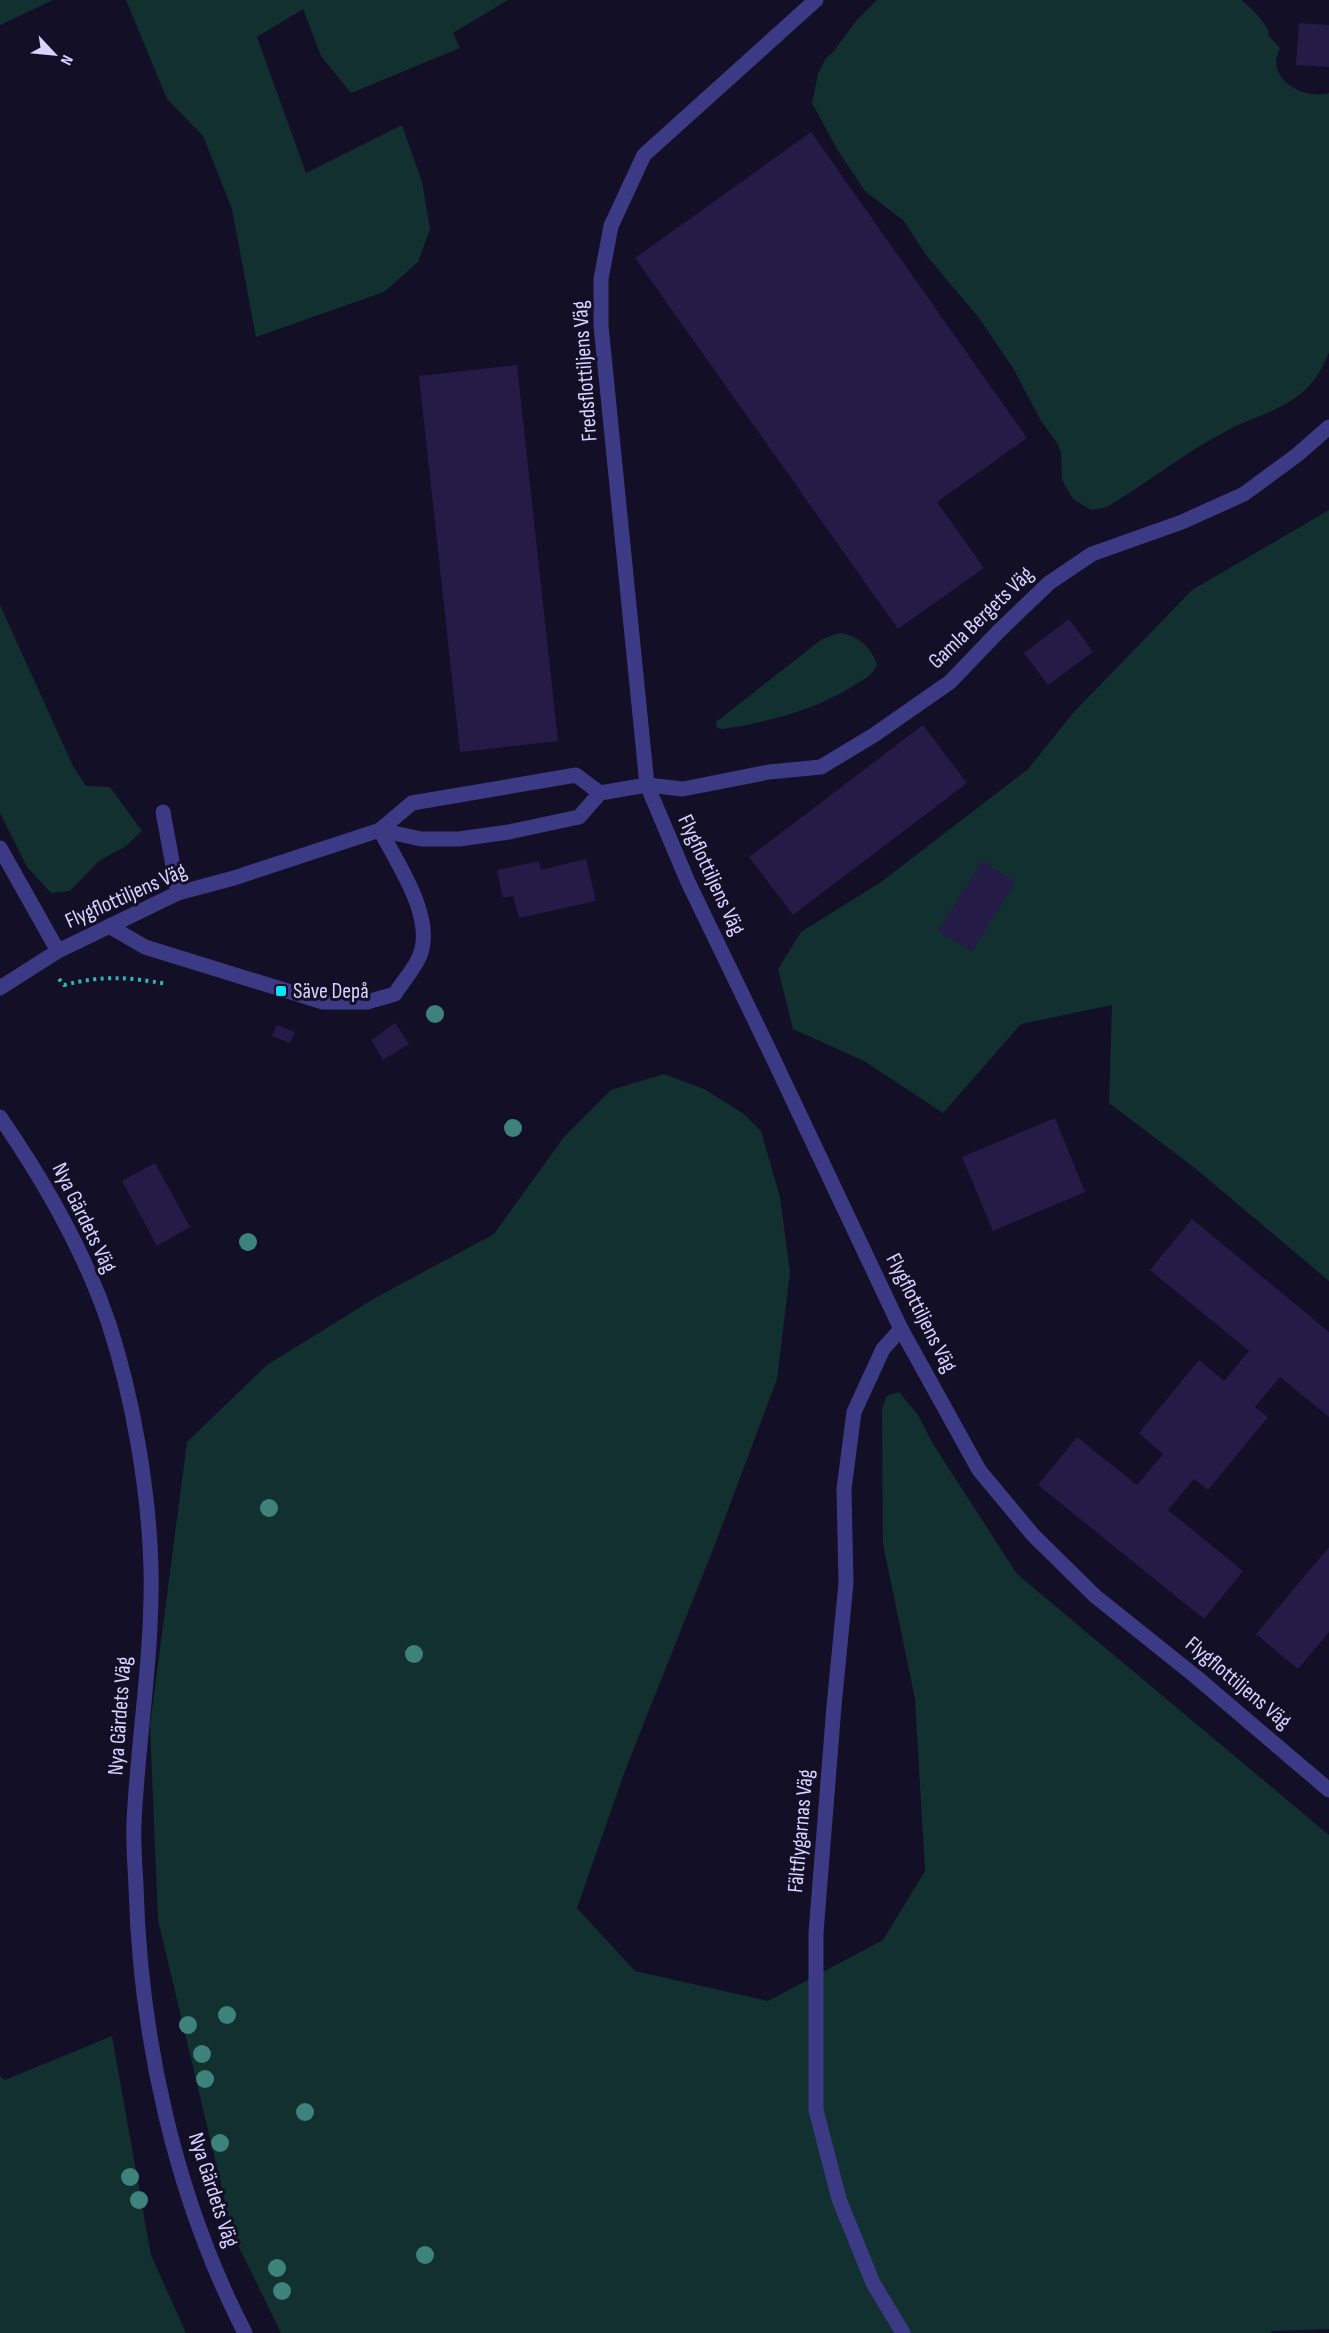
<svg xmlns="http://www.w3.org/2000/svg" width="1329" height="2333" font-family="'Sofia Sans Condensed',sans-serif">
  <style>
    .green { fill: #12302f }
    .building { fill: #241b47 }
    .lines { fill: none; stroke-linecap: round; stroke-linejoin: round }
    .path { stroke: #2fb8b0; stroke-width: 4; stroke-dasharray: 3 4.5; stroke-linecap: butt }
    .lane { stroke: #3d3a85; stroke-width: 15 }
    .street { stroke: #3d3a85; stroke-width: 15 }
    .tree { fill: #3d827b }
    .poi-dot { fill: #00e5ff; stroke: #130f26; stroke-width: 2 }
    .labels { text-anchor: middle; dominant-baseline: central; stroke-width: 6; stroke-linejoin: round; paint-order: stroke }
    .street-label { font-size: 22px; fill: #d9d4ff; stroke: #130f26 }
    .poi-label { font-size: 22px; fill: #d9d4ff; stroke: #130f26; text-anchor: start }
  </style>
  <rect width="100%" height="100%" fill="#130f26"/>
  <!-- green -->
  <g class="green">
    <path d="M0 0H53L0 25Z"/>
    <path d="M126 0H508L453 33 460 48 351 93 321 56 303 9 257 37 306 173 402 125 422 182 430 229 418 262 384 292 256 337 232 209 203 136 167 99Z"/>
    <path d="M877 0H1241C1253 9 1262 19 1269 32L1268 35 1280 48C1278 53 1276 58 1276 62 1277 86 1309 99 1329 93V352C1325 364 1317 378 1308 387 1288 408 1257 416 1232 428 1188 450 1149 482 1107 507L1091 510 1073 499 1062 480 1061 452 1057 443 1041 421 1013 368 979 318 926 255 904 221 865 191 837 149 812 103 818 74 826 58 834 51 856 21Z"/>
    <path d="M1329 510V1281L1196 1169 1109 1103 1112 1005 1021 1024 943 1113 864 1061 793 1029 778 969 801 932 881 882 1028 769 1073 713 1192 590Z"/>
    <path d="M0 605 73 766 86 786 110 787 142 831 126 846 99 861 70 891 51 893 27 867 0 813Z"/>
    <path d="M840 633C858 635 872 648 877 665 872 676 863 680 853 686 813 711 768 722 722 729L717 728 716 722 822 639Z"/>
    <path d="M664 1074 704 1089 744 1114 761 1131 780 1197 790 1272 777 1379 714 1547 626 1768 577 1908 635 1971 768 2001 883 1940 925 1871 915 1699 883 1544 882 1408 887 1396 899 1392 918 1415 933 1444 1017 1574 1329 1835V2329L1272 2331 1270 2333H281L233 2235 158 1920 150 1725 187 1442 267 1365 375 1298 494 1234 564 1137 611 1090Z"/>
    <path d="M112 2036 151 2255 186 2333H0V2076L5 2080Z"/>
  </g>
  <!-- building -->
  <g class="building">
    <path d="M1299 23 1329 25V67L1296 65Z"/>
    <path d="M811 132 1027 438 937 502 984 568 898 629 635 258Z"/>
    <path d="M517 365 558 741 460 752 419 376Z"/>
    <path d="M1069 619 1093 652 1048 685 1024 653Z"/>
    <path d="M923 725 967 783 793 915 749 857Z"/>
    <path d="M586 859 596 901 519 918 513 896 503 898 497 870 539 861 541 870Z"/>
    <path d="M982 861 1015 882 972 952 938 931Z"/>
    <path d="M395 1023 409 1044 383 1060 371 1040Z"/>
    <path d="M277 1025 295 1032 290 1043 272 1036Z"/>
    <path d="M1055 1118 1085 1192 993 1231 962 1157Z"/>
    <path d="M155 1163 190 1227 157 1246 122 1181Z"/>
    <path d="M1192 1219 1329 1332V1417L1280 1377 1255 1407 1268 1417 1208 1490 1194 1479 1168 1510 1243 1571 1204 1619 1038 1485 1077 1437 1137 1485 1163 1454 1139 1433 1199 1360 1224 1381 1249 1351 1150 1270Z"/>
    <path d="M1329 1547V1632L1298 1669 1256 1634Z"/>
  </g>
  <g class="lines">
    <!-- path -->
    <path class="path" d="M59 979 64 985C104 975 127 977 167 984"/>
    <!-- lane -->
    <g class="lane">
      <path d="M647 785 601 326V279L611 226 644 155 816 0"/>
      <path d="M163 812 178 893"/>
      <path d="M109 926 145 947 323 1002H367L395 994C402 982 415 969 420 955 435 917 397 863 380 830"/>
    </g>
    <!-- street -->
    <g class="street">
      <path d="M647 785 688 882 772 1056 901 1329 979 1470 1033 1535 1095 1596 1195 1676 1329 1790"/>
      <path d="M380 830 421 839H459L509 832 579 817 600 793 647 785 683 789 769 772 821 767 874 735 950 682 999 631 1049 583 1092 554 1182 522 1244 494 1297 455 1329 427"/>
      <path d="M0 848 58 951"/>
      <path d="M0 988 58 951 178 893 234 878 380 830 412 803 576 775 600 793"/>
      <path d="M0 1117C44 1181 84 1250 109 1324 133 1398 149 1491 151 1568 153 1653 138 1738 134 1822 133 1843 135 1865 136 1886 140 2038 175 2197 245 2333"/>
      <path d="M901 1329 883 1349 854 1412 844 1489 846 1583 834 1706 816 1933V2110L839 2199 873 2283 903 2333"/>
    </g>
  </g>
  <!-- trees -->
  <g class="tree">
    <circle cx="435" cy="1014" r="9"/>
    <circle cx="513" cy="1128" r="9"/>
    <circle cx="248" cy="1242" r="9"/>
    <circle cx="269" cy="1508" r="9"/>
    <circle cx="414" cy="1654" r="9"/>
    <circle cx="227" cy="2015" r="9"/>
    <circle cx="188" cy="2025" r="9"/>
    <circle cx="202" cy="2054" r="9"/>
    <circle cx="205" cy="2079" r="9"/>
    <circle cx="305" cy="2112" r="9"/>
    <circle cx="220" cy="2143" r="9"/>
    <circle cx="130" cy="2177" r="9"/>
    <circle cx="139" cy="2200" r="9"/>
    <circle cx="425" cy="2255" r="9"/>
    <circle cx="277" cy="2268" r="9"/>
    <circle cx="282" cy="2291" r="9"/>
  </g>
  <!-- markers -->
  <rect class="poi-dot" x="275" y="985" width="12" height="12" rx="3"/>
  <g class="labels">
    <!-- street labels -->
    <g class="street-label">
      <text transform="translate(585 371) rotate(-94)">Fredsflottiljens Väg</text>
      <text transform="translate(981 618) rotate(-44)">Gamla Bergets Väg</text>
      <text transform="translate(711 875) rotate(65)">Flygflottiljens Väg</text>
      <text transform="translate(126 896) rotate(-24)">Flygflottiljens Väg</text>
      <text transform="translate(84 1218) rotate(64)">Nya Gärdets Väg</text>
      <text transform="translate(921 1313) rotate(63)">Flygflottiljens Väg</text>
      <text transform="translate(1238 1683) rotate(40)">Flygflottiljens Väg</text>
      <text transform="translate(120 1716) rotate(-86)">Nya Gärdets Väg</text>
      <text transform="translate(801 1831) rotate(-85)">Fältflygarnas Väg</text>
      <text transform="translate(213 2190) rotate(72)">Nya Gärdets Väg</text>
    </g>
    <!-- poi labels -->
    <g class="poi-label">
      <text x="293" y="991">Säve Depå</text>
    </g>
  </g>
  <!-- north arrow -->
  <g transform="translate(54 54) rotate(116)" stroke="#130f26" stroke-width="4.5" paint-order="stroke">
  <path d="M0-4.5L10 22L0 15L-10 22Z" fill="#d9d4ff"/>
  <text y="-9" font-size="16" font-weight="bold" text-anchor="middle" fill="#d9d4ff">N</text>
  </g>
</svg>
